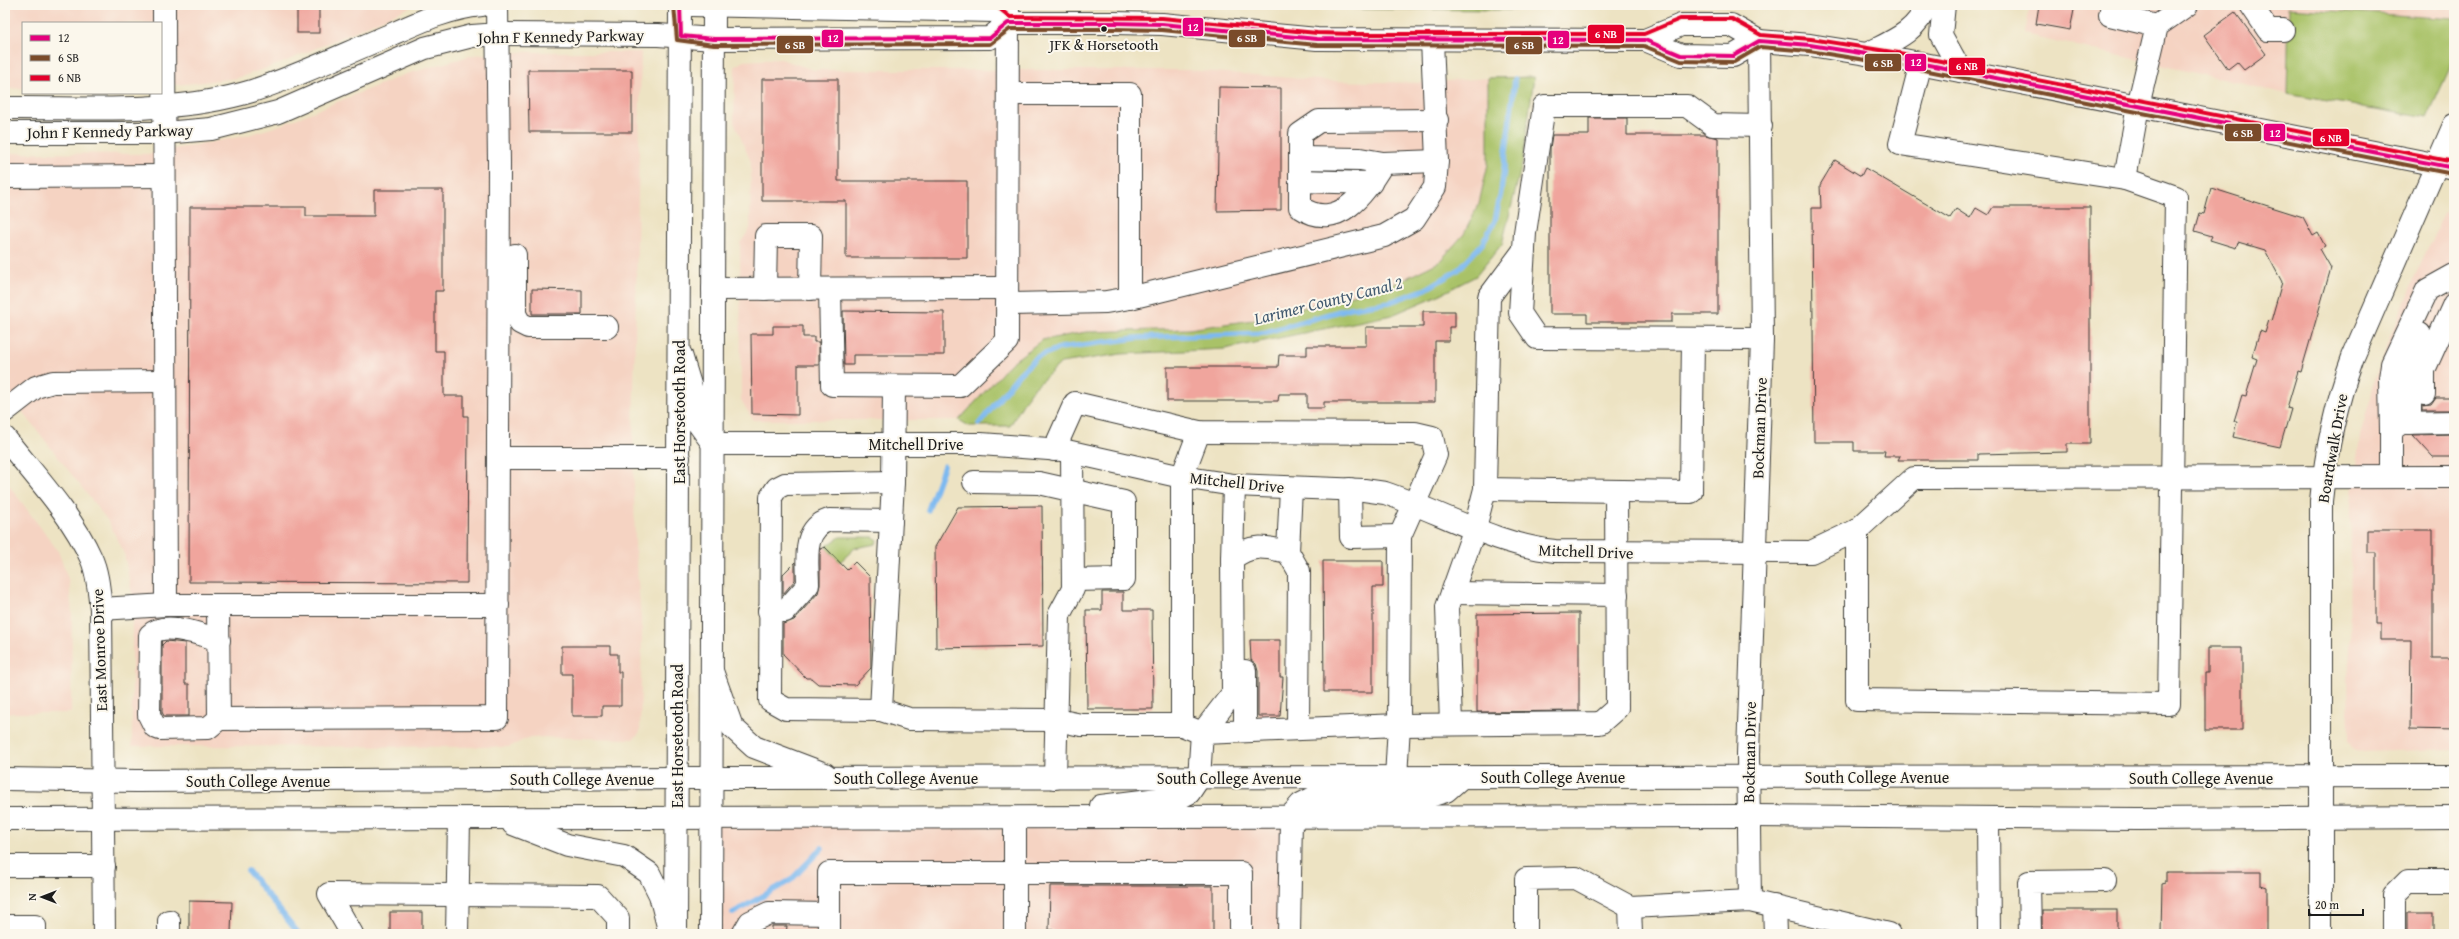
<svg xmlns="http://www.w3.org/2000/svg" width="2459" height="939" font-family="'Gentium Book Plus',serif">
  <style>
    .built { fill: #f5d3c2 }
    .green { fill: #a9c267; stroke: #626f42 }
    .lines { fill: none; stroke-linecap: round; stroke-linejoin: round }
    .stream { stroke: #7db9f0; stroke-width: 5.5 }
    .building { fill: #f0a59d }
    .minor-casing { stroke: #3b3a35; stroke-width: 24 }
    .major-casing { stroke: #3b3a35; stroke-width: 24 }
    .highway-casing { stroke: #3b3a35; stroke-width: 24 }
    .minor { stroke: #fff; stroke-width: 22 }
    .major { stroke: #fff; stroke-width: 22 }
    .highway { stroke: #fff; stroke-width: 22 }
    .bus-1-casing { stroke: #fbf7ec; stroke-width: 7 }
    .bus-2-casing { stroke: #fbf7ec; stroke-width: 7 }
    .bus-3-casing { stroke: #fbf7ec; stroke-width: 7 }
    .bus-1 { stroke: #e5007d; stroke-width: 4 }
    .bus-2 { stroke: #7a4b2a; stroke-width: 4 }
    .bus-3 { stroke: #e4002b; stroke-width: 4 }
    .bus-dot { fill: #1c1c1c; stroke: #fbf7ec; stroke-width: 1.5 }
    .labels { text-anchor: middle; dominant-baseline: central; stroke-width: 4; stroke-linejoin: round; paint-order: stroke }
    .bus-label { font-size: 15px; fill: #1c1c1c; stroke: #fbf7ec }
    .street-label { font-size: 16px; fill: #1c1c1c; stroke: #fbf7ec }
    .water-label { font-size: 17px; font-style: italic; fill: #435b71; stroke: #fbf7ec }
    .line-badge { stroke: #fbf7ec; stroke-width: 1.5 }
    .badge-label { font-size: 11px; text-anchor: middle; font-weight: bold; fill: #fff }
  </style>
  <rect width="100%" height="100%" fill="#fbf7ec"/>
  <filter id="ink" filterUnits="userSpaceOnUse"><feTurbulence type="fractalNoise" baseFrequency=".025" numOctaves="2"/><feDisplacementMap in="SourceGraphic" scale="8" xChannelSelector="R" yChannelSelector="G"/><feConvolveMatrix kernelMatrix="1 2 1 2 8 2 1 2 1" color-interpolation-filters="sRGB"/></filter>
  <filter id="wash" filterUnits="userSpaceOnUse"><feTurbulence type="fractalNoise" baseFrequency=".012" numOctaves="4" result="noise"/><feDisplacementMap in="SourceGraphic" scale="16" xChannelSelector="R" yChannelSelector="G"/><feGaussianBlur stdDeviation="0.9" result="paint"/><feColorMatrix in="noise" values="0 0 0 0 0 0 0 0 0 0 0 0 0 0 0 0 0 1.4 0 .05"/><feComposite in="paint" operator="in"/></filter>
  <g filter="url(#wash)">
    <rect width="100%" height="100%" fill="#ede3c3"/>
    <!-- built -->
    <g class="built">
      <path d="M5 5H415L282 63 237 78 186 84 161 85V23H23V88L5 89Z"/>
      <path d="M2030 5H2454V19L2289 8 2287 94 2025 34Z"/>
      <path d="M523 52H641L633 437 635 545 642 631 640 732 633 739 530 737 509 747 132 746V594L124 553 108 521 5 389V153L147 154 245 136 278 126 406 74 473 55Z"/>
      <path d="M781 59 814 70H1188L1330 81 1423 83 1488 78V164L1479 203 1464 234 1439 262 1394 284 1260 319 1189 329 1086 332 1043 340 1011 363 959 420H753L741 400 740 243 750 229 751 162 734 122 735 67 743 61Z"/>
      <path d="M2454 209V749L2363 752 2354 749 2349 741 2348 677 2350 650 2351 502 2360 437 2378 369 2418 269 2444 214Z"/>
      <path d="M5 480 58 551 69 582 72 614 71 713H5Z"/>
      <path d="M1291 818 1289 934H711V819Z"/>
    </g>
    <!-- green -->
    <g class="green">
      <path d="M1281 5H1515L1516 10 1361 9Z"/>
      <path d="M2289 8 2454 19V59L2427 118 2287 94Z"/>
      <path d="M1534 77 1522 164 1502 244 1476 276 1441 294 1392 315 1225 349 1121 354 1061 363 1030 392 1010 426H969L959 420 1011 363 1042 340 1086 332 1189 329 1260 319 1394 284 1439 262 1464 234 1479 203 1488 164V78Z"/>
      <path d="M840 537H874L877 540 876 544 855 548 840 562 825 547Z"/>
    </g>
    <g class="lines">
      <!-- stream -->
      <g class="stream">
        <path d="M979 424 1019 374 1037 357 1060 348 1136 338 1263 333 1350 308 1390 302 1426 289 1458 270 1482 244 1495 221 1501 192 1515 79"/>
        <path d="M928 510 944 466"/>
        <path d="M248 871 299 934"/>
        <path d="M733 913 791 880 822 848"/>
      </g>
    </g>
    <g id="blocks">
      <!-- building -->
      <g class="building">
        <rect x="297" y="5" width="22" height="28"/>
        <path d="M2039 5H2075L2070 30 2036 24Z"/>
        <path d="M2235 12 2266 54 2244 70 2237 62 2228 69 2204 35Z"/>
        <path d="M528 70H632V132H529Z"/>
        <path d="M762 79H838V181H967V258H846V201H762Z"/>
        <path d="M1219 87 1281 88V210L1217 211Z"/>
        <path d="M1589 118H1627V135H1705L1718 138V314H1672V322H1587V314H1550V148L1552 135H1589Z"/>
        <path d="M1835 160 1861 176 1865 168 1950 218 1956 209 1970 218 1976 208 1988 215 1993 207H2090V444H2067V452L1978 454V460H1898L1900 456H1884L1885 451H1854V442H1814L1812 208H1821L1820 185Z"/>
        <path d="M2211 188 2303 217 2313 236 2318 233 2325 246 2320 249 2331 268 2301 372 2298 371 2287 408 2291 409 2280 447 2233 437 2237 421H2234L2242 395 2246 396 2257 359 2252 357 2260 331 2265 333 2269 320 2271 321 2282 282 2265 250 2238 242 2236 248 2210 240 2212 236 2195 231 2200 213 2204 214Z"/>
        <path d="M374 190H443V291H435V351H444V396H464V416H468L467 583 189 582 190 207H306V216H374Z"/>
        <path d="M532 289 582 290V314H532Z"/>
        <path d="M843 311 944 312V355H853V365H844Z"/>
        <path d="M1423 311H1455V327H1449V341H1435V402H1324V408H1307V394H1279L1278 401H1167V367H1278L1279 355H1307V346H1366V327H1423Z"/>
        <path d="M773 326H803V337H814V342H819V365H798V415L752 414 751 334H773Z"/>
        <path d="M2436 398H2454V410H2422V406L2431 405Z"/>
        <path d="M2454 434V457H2433L2413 435Z"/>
        <path d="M1042 506 1043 646 936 648 935 547 958 507Z"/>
        <path d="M2367 530H2433V659H2454V730L2410 729 2411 640H2381V624H2376V552H2367Z"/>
        <path d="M825 547 847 570 855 562 870 577 871 668 855 685 818 684 811 678H806L783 654V624L794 620 818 593 820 585V549Z"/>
        <path d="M1323 561H1383V587H1373V692H1324Z"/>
        <path d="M795 562V580L783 594V574Z"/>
        <path d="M1102 592H1123V610H1152L1153 709H1087L1086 610H1102Z"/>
        <path d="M1579 613V711L1477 712V614Z"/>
        <path d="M1250 640H1280V677H1283L1280 716H1258V671L1256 664 1251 660Z"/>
        <path d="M166 641 185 643V684H189V716H164L162 712V645Z"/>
        <path d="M562 646H610V654H618V672H621V706H602V716H572V674H562Z"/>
        <path d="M2208 648H2242V730H2205V673H2208Z"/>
        <path d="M2166 872H2261V885L2267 887V931H2259V934H2161L2162 883 2166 882Z"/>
        <path d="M1050 886H1213V934H1053V930H1049Z"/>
        <path d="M189 901 232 902 231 934H189Z"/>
        <rect x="2042" y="910" width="75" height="24"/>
        <rect x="390" y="912" width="32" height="22"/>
        <rect x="2407" y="913" width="26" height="21"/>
        <path d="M772 926H787L786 934H772Z"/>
      </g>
    </g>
  </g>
  <g filter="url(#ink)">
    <use href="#blocks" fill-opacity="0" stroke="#3b3a35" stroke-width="1"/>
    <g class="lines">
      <defs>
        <g id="minor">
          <path d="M164 5 166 605"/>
          <path d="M689 5 995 11 1008 23"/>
          <path d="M1944 5 1941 35 1961 71"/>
          <path d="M2112 5 2110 15 2157 26"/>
          <path d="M2251 5 2268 30H2283"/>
          <path d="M1645 40 1681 25H1731L1759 41 1810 45 1904 60 2454 168"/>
          <path d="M1867 54C1890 42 1918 32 1926 5"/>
          <path d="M1921 63 1900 144 2125 179 2138 106 2157 26 2187 5"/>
          <path d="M1008 94H1130V298"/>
          <path d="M5 108C87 107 173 115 252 91 299 76 344 54 390 35 419 22 449 8 482 5"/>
          <path d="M1761 126 1713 125 1687 106H1544L1525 233 1520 313 1537 338 1762 339"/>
          <path d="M5 133H164L211 129 278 112 425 48 472 36 499 34 658 35 714 39 990 38 1008 23H1114L1162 24 1317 39 1645 40 1681 55 1733 56 1759 41"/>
          <path d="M1300 158 1360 159 1383 163 1437 161"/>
          <path d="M1383 163C1366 192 1338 233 1300 207V134L1319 121 1437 120"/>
          <path d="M5 177 164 176"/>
          <path d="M1300 181 1371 183"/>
          <path d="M1524 250 1489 297 1485 489 1691 492 1693 339"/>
          <path d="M515 255V314L520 323 528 327H607"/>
          <path d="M713 289 1007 288"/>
          <path d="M765 289 766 236H811L810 289"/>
          <path d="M830 289 832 385 960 386 1007 341 1008 5"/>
          <path d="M1007 304 1106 302 1130 298 1384 236 1414 219 1435 187 1437 161 1432 40"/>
          <path d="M681 355 695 401V419L713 444H981L1062 450 1182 477 1234 485 1364 490 1385 493C1441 512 1496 545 1555 551L1811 552 1857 530 1914 478 2454 477"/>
          <path d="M2424 394V370L2454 304"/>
          <path d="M5 411 36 387 53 382 165 381"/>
          <path d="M2410 423V357L2420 334"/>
          <path d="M2391 431 2390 378 2392 364 2427 290 2454 275"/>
          <path d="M5 438C34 475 72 515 91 558 98 573 99 592 101 609L104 934"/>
          <path d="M1054 450 1075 403 1199 432 1415 433 1432 437 1436 455 1400 536 1399 725 1600 723 1617 708 1616 491"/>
          <path d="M498 458H679"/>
          <path d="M2391 477V431L2402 423 2454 422"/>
          <path d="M893 482 785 484 777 488 771 497 770 700 786 709 881 710 909 719 1057 720 1081 725H1182L1202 733 1233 693 1232 559C1251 543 1266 547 1288 552L1299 571 1298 729"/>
          <path d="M974 482 1039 483 1124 502V579L1073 580"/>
          <path d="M1350 489 1351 537 1400 536"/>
          <path d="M1857 530V700L2169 704 2176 197 2125 179"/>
          <path d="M1288 552 1291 488"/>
          <path d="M1232 559 1234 485"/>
          <path d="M1452 593 1617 595"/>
          <path d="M218 605 219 719"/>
          <path d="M101 609 166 605H498"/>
          <path d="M769 611H785L808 585C808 561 801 529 829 520L891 521"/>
          <path d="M219 640C202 635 164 620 150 635L149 715 155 727 160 729 208 728 219 719 497 718 499 163 497 5"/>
          <path d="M1245 671V731"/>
          <path d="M881 710 893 482 894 386"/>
          <path d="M1451 724 1447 607 1475 528 1485 489"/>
          <path d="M1182 725V477L1199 432"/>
          <path d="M1055 778 1059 615 1073 589 1072 453"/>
          <path d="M1199 778 1202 733 1399 725 1396 778"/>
          <path d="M1988 819 1989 934"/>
          <path d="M5 866H104"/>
          <path d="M1750 901 1748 754 1762 339 1759 41"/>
          <path d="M1774 906 1775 934"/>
          <path d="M1630 907 1631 934"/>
          <path d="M169 921V934"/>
          <path d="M5 926H35V934"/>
          <path d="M352 934 329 894 598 896 618 918V934"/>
          <path d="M457 934 459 819"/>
          <path d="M743 934 750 922 769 913 829 914"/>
          <path d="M829 934V873H1241V934"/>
          <path d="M1015 934V818"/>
          <path d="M1289 934 1291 818"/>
          <path d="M1526 934V879L1576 878 1630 907 1750 901 1889 934"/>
          <path d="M2030 934 2029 882 2105 881"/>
          <path d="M2321 934V501C2326 451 2336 403 2353 357L2454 125"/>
          <path d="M2394 934V895L2408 881H2454"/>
        </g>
        <g id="major">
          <path d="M676 934 680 5"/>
          <path d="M711 934 714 5"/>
        </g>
        <g id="highway">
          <path d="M712 671 732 727 754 747 825 774"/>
          <path d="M5 779 136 781 677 778 2454 776"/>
          <path d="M1101 806 1183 796 1189 793 1199 778"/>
          <path d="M1289 818 1301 804 1315 797 1423 798 1446 791 1462 777"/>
          <path d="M5 819 1748 816 2138 819 2454 817"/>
          <path d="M513 824 567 845 624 856 649 873 660 895 670 934"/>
        </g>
      </defs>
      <!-- minor casing -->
      <use href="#minor" class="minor-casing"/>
      <!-- major casing -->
      <use href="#major" class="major-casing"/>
      <!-- highway casing -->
      <use href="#highway" class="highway-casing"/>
      <!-- minor -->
      <use href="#minor" class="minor"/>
      <!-- major -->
      <use href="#major" class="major"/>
      <!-- highway -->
      <use href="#highway" class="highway"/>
      <defs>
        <path id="bus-1" d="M680 5 681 36 714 39 990 38 1008 23H1114L1162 24 1317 39 1645 40 1681 55 1733 56 1759 41 1810 45 1904 60 2454 168"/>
        <path id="bus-2" d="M674 5 677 40 714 45 990 44 1010 29H1114L1162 30 1317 45 1644 46 1681 61 1734 62 1760 47 1809 51 1903 66 2453 174"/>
        <path id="bus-3" d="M995 5 1010 17 1162 18 1317 33 1353 34H1644L1680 19H1732L1761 35 1811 39 1905 54 2454 162"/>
      </defs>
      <!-- bus-1 casing -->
      <use href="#bus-1" class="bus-1-casing"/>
      <!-- bus-2 casing -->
      <use href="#bus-2" class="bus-2-casing"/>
      <!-- bus-3 casing -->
      <use href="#bus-3" class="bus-3-casing"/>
      <!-- bus-1 -->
      <use href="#bus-1" class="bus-1"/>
      <!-- bus-2 -->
      <use href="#bus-2" class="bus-2"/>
      <!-- bus-3 -->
      <use href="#bus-3" class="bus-3"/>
    </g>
  </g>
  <!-- markers -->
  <circle class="bus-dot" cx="1104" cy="29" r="3.5"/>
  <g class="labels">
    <!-- bus labels -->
    <g class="bus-label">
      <text x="1104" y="44">JFK &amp; Horsetooth</text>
    </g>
    <!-- street labels -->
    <g class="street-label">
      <text transform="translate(561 36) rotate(-1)">John F Kennedy Parkway</text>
      <text transform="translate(110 131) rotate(-1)">John F Kennedy Parkway</text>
      <text transform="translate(679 412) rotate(-90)">East Horsetooth Road</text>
      <text transform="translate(1759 428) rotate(-88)">Bockman Drive</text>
      <text x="916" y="444">Mitchell Drive</text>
      <text transform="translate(2332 448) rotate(-80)">Boardwalk Drive</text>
      <text transform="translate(1237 482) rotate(6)">Mitchell Drive</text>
      <text transform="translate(1586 551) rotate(2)">Mitchell Drive</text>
      <text transform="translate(99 650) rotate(-92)">East Monroe Drive</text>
      <text transform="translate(677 736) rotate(-90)">East Horsetooth Road</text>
      <text transform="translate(1749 752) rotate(-89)">Bockman Drive</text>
      <text x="1553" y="777">South College Avenue</text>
      <text x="1877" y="777">South College Avenue</text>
      <text x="906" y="778">South College Avenue</text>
      <text x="1229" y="778">South College Avenue</text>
      <text x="2201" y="778">South College Avenue</text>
      <text x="582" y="779">South College Avenue</text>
      <text x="258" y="781">South College Avenue</text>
    </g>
    <!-- water labels -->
    <g class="water-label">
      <text transform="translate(1328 300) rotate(-14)">Larimer County Canal 2</text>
    </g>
  </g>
  <g class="line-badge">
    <rect x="1182" y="17" width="22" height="20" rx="4" fill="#e5007d"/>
    <rect x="1587" y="24" width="38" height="20" rx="4" fill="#e4002b"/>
    <rect x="1228" y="29" width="38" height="19" rx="4" fill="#7a4b2a"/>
    <rect x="821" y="29" width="23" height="19" rx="4" fill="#e5007d"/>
    <rect x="1547" y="30" width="23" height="19" rx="4" fill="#e5007d"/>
    <rect x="776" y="35" width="38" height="19" rx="4" fill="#7a4b2a"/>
    <rect x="1505" y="36" width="38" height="19" rx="4" fill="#7a4b2a"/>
    <rect x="1904" y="53" width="23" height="19" rx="4" fill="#e5007d"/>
    <rect x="1864" y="53" width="38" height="19" rx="4" fill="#7a4b2a"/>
    <rect x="1948" y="57" width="38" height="19" rx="4" fill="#e4002b"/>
    <rect x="2263" y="123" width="23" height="19" rx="4" fill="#e5007d"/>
    <rect x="2224" y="123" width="38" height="19" rx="4" fill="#7a4b2a"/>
    <rect x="2312" y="128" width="38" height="19" rx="4" fill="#e4002b"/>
  </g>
  <g class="badge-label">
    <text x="1193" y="31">12</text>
    <text x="1606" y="38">6 NB</text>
    <text x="1247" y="42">6 SB</text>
    <text x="833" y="42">12</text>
    <text x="1558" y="44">12</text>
    <text x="795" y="49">6 SB</text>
    <text x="1524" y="49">6 SB</text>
    <text x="1916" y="66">12</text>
    <text x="1883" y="67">6 SB</text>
    <text x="1967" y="70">6 NB</text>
    <text x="2275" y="137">12</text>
    <text x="2243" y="137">6 SB</text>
    <text x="2331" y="142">6 NB</text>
  </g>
  <!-- margin -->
  <rect width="2459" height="939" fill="none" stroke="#fbf7ec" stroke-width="20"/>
  <!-- legend -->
  <rect x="22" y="22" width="140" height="72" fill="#fbf7ec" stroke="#a29f99"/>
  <rect x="30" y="35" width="20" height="6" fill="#e5007d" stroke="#a29f99"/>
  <text x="58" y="42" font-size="12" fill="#1c1c1c">12</text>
  <rect x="30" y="55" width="20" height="6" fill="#7a4b2a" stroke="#a29f99"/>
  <text x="58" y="62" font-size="12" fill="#1c1c1c">6 SB</text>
  <rect x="30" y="75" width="20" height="6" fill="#e4002b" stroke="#a29f99"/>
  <text x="58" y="82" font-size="12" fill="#1c1c1c">6 NB</text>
  <!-- north arrow -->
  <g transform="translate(42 897) rotate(270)" stroke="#fbf7ec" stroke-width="3" paint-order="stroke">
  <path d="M0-3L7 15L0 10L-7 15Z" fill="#1c1c1c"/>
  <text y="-6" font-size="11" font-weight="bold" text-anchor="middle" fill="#1c1c1c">N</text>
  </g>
  <!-- scale -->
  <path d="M2309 909v6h54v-6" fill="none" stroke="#1c1c1c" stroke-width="2"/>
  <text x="2315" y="909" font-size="12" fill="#1c1c1c" stroke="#fbf7ec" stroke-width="3" paint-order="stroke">20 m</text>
</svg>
